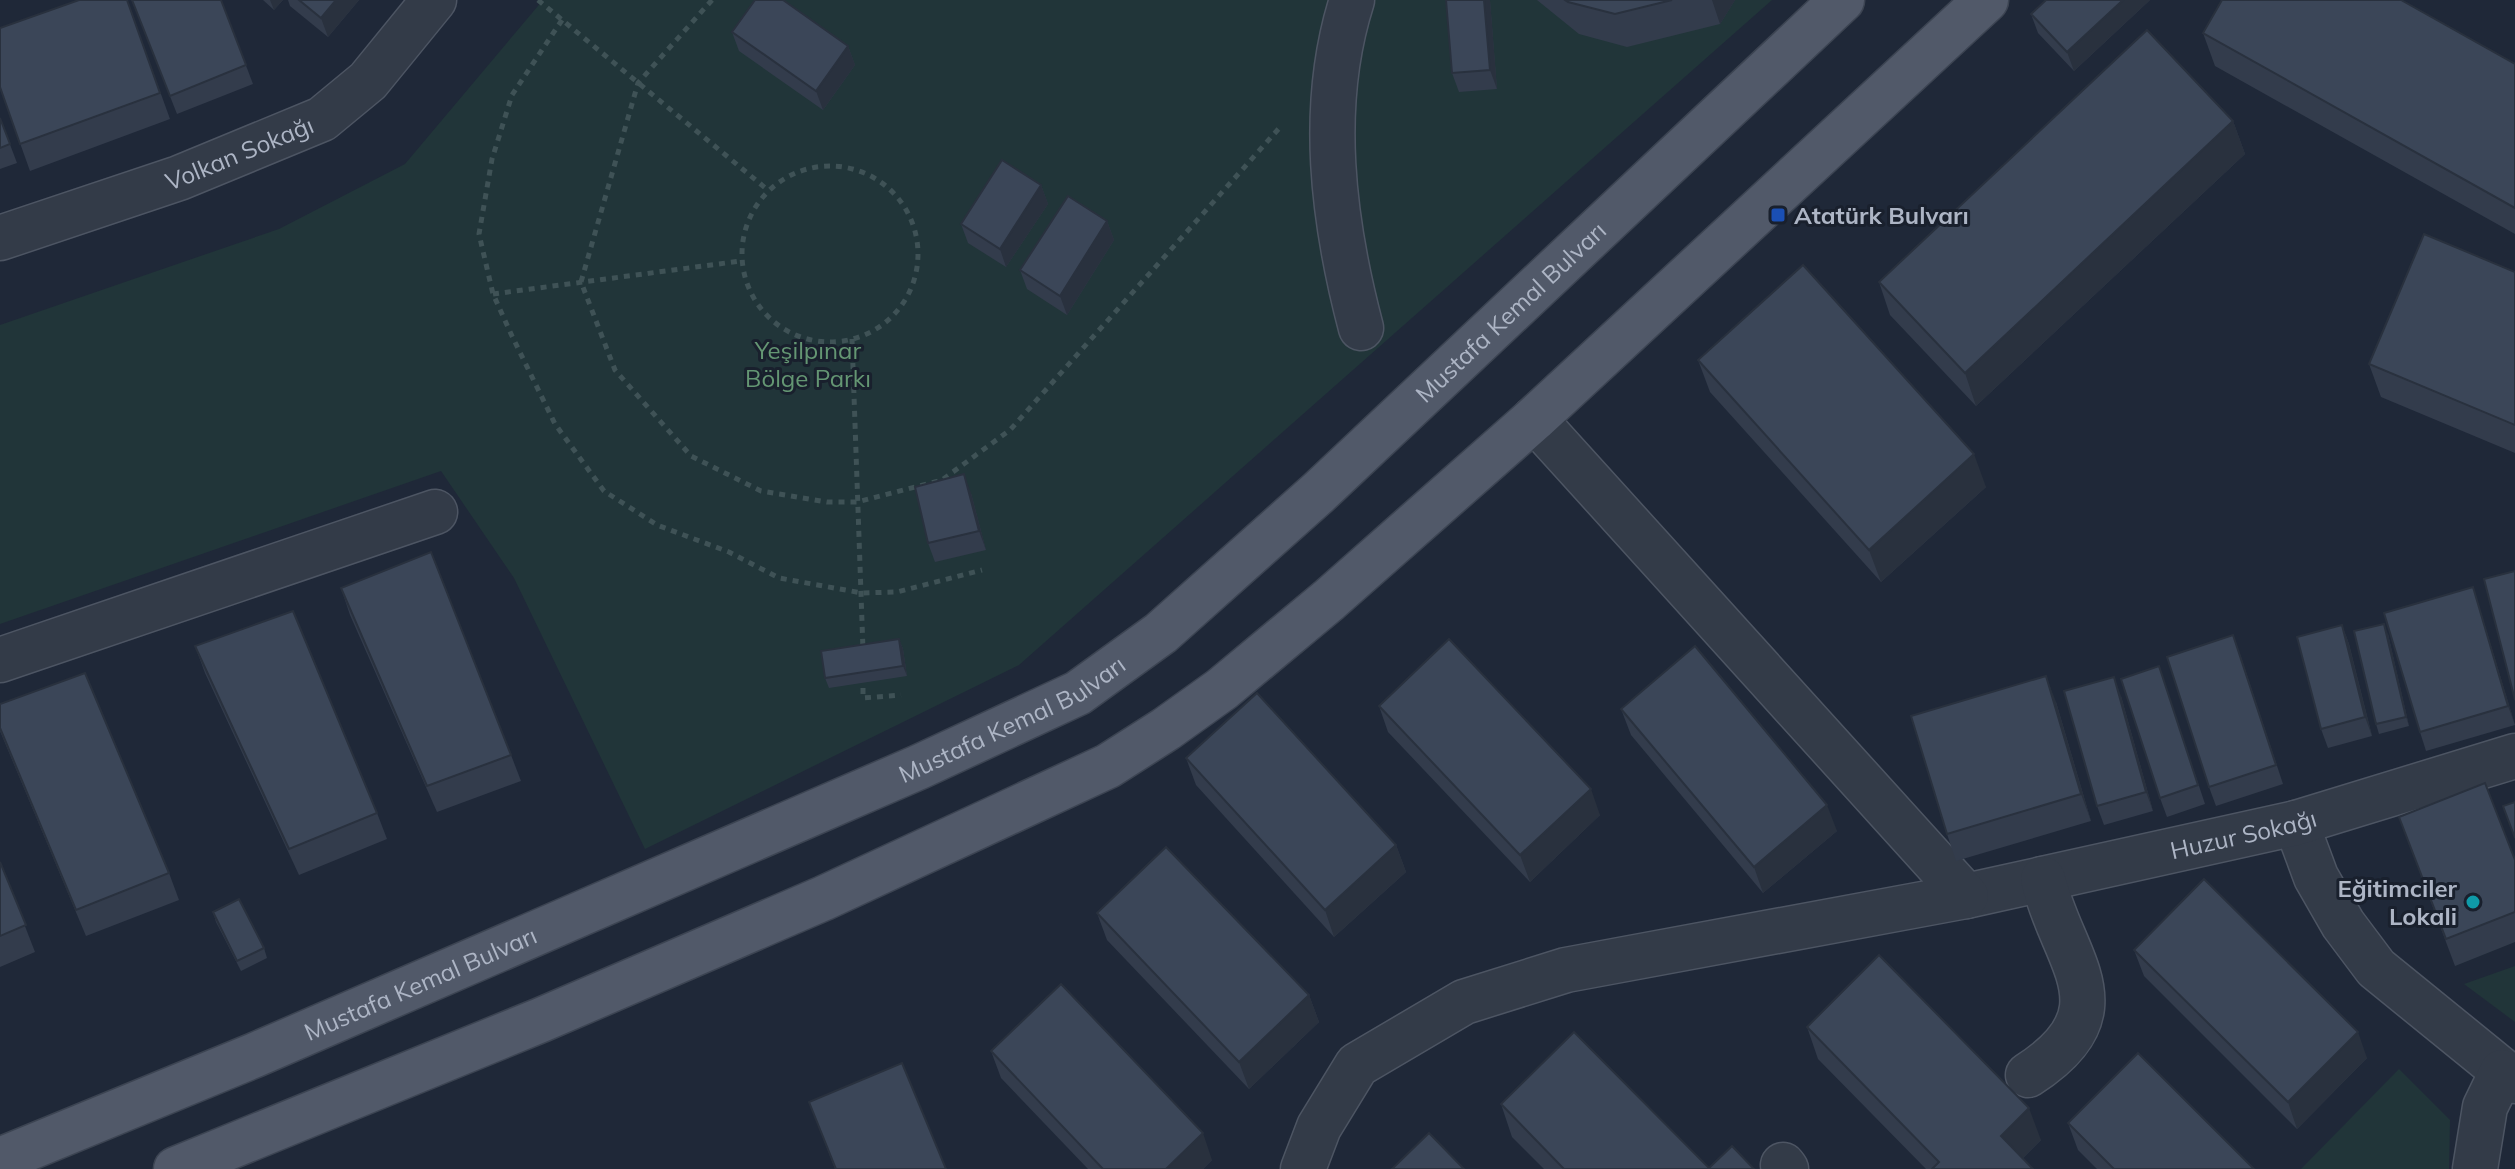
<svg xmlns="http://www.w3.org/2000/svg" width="2515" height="1169" font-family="Mulish,sans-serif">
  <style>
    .green { fill: #213539 }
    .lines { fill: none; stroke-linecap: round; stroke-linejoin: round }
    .minor-casing { stroke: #4d5563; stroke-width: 47 }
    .major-casing { stroke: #3c4452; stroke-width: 47 }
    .path { stroke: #3f5256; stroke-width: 5; stroke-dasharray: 6 6; stroke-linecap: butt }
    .minor { stroke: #333b48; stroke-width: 44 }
    .major { stroke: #515969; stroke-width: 44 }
    .wall { fill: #333c4c }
    .shaded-wall { fill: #29313e }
    .building { fill: #3b4658; stroke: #29313e; stroke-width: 2 }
    .transit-dot { fill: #1a4fb4; stroke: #19202d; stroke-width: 3 }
    .culture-dot { fill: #0f9aa8; stroke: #19202d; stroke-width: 3 }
    .labels { text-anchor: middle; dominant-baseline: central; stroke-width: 6; stroke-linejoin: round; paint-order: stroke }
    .street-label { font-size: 24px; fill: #adb5c5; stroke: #19202d }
    .poi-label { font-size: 24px; font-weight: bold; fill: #adb5c5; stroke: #19202d; text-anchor: start }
    .park-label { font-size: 24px; fill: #649673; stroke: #19202d }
  </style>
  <rect width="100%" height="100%" fill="#1f2838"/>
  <!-- green -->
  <g class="green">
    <path d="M543 0H1772L1019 665 645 849 514 578 441 471 0 624V325L279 229 405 164Z"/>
    <path d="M2515 966V1022L2464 984Z"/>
    <path d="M2399 1069 2450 1120 2449 1169H2301Z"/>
  </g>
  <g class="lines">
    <defs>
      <g id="minor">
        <path d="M1352 0C1318 106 1333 222 1361 328"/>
        <path id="s1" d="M0 238 179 178 322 119 368 81 434 0"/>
        <path d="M0 660 435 512"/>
        <path d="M2296 823 2316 877 2343 924 2376 968 2515 1081"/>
        <path id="s2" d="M1966 896 2296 823 2515 756"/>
        <path d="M2028 1075C2129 1010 2062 961 2043 879"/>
        <path d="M1783 1165 1786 1169"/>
        <path d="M1303 1169 1319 1127 1357 1065 1464 1002 1566 970 1966 896 1534 419"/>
        <path d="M2475 1169 2485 1107 2502 1072"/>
      </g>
      <g id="major">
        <path id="s3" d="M0 1160 255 1055 919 767 1078 693 1161 633 1318 493 1842 0"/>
        <path d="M176 1169 541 1020 824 898 1108 766 1166 729 1222 689 1329 600 1534 419 1986 0"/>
      </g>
    </defs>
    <!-- minor casing -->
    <use href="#minor" class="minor-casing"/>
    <!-- major casing -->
    <use href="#major" class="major-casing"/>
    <!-- path -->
    <g class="path">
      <path d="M538 0 769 191"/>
      <path d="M712 0 638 83 581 282 615 370 691 456 761 491 827 502H857L942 480 1010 430 1282 125"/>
      <path d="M562 20 512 95 492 159 479 234 493 294 512 336 555 424 604 491 657 525 729 552 779 578 862 593 897 592 982 570"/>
      <circle cx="830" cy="254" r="88"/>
      <path d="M493 294 741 261"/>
      <path d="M852 339 863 650"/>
      <path d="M863 676V698L901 695"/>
    </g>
    <!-- minor -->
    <use href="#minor" class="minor"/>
    <!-- major -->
    <use href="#major" class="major"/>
  </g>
  <!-- wall -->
  <g class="wall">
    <path d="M127 0 170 119 30 171 0 87Z"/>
    <path d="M132 0H221L253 84 177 114Z"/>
    <path d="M263 0H283L274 10Z"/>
    <path d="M288 0H359L328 37 290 6Z"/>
    <path d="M1446 0H1490L1497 89 1459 92 1452 73Z"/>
    <path d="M1537 0H1735L1720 24 1627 47 1579 34Z"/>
    <path d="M2150 0 2074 71 2038 33 2031 14Z"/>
    <path d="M732 32 848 46 855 65 823 110 739 51Z"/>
    <path d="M2203 33 2515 64V234L2215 66Z"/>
    <path d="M0 118 17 163 0 169Z"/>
    <path d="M2233 121 2245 154 1976 406 1890 315 1879 282Z"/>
    <path d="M1041 185 1048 204 1006 267 968 243 961 224Z"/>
    <path d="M1107 221 1114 240 1067 315 1027 289 1020 270Z"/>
    <path d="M2515 272V453L2381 397 2369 364Z"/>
    <path d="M1698 360 1986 487 1881 582 1710 392Z"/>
    <path d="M971 493 986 550 935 562 928 543Z"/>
    <path d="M2473 587 2479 606 2515 725 2426 751 2420 732Z"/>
    <path d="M341 588 511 755 521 781 437 812 350 615Z"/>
    <path d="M2342 625 2349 644 2372 736 2328 748 2321 729Z"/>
    <path d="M2388 634 2409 726 2379 734 2376 724Z"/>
    <path d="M899 639 903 649 907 676 829 688 825 678Z"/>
    <path d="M195 646 377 813 387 839 299 875 205 673Z"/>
    <path d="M2240 654 2283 784 2216 806 2209 787Z"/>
    <path d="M2159 666 2205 804 2167 817 2160 798Z"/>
    <path d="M2121 696 2153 811 2104 825 2097 806Z"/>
    <path d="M2056 702 2091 821 1956 861 1947 834Z"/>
    <path d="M0 704 169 873 179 900 86 936 0 731Z"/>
    <path d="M1379 706 1600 815 1530 882 1388 732Z"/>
    <path d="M1621 709 1837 831 1763 893 1631 735Z"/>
    <path d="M1186 758 1396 845 1406 872 1334 937 1196 785Z"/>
    <path d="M2399 817 2515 860V942L2455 966Z"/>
    <path d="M0 862 35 952 0 967Z"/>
    <path d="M213 912 264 948 267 958 241 971 216 922Z"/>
    <path d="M1097 913 1309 995 1319 1022 1249 1089 1107 940Z"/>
    <path d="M2134 950 2367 1058 2297 1129 2144 976Z"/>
    <path d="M1807 1027 2041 1140 2023 1158 2033 1169H1926L1818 1059Z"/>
    <path d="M991 1051 1212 1160 1203 1169H1088L1001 1078Z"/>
    <path d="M809 1102 946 1169H835Z"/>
    <path d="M1501 1104 1709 1168 1754 1169H1544L1512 1137Z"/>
    <path d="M2068 1123 2254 1169H2097L2078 1150Z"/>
  </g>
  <!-- shaded-wall -->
  <g class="shaded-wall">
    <path d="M270 0H283L274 10Z"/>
    <path d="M336 0H359L328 37 321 18Z"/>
    <path d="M1484 0H1490L1497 89 1490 70Z"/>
    <path d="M1712 0H1735L1720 24Z"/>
    <path d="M2123 0H2150L2074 71 2067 52Z"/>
    <path d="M848 46 855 65 823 110 816 91Z"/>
    <path d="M2233 121 2245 154 1976 406 1965 373Z"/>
    <path d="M1041 185 1048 204 1006 267 1000 249Z"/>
    <path d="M1107 221 1114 240 1067 315 1060 296Z"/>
    <path d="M1974 454 1986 487 1881 582 1869 550Z"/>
    <path d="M964 474 971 493 986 550 979 531Z"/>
    <path d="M2473 587 2479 606 2515 725 2508 706Z"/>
    <path d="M2384 624 2388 634 2409 726 2406 717Z"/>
    <path d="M2342 625 2349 644 2372 736 2365 717Z"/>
    <path d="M899 639 903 649 907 676 903 666Z"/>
    <path d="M2046 676 2056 702 2091 821 2081 794Z"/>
    <path d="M2114 677 2121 696 2153 811 2146 792Z"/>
    <path d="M1591 789 1600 815 1530 882 1520 855Z"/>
    <path d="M1827 805 1837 831 1763 893 1754 867Z"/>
    <path d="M1396 845 1406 872 1334 937 1325 910Z"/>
    <path d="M1309 995 1319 1022 1249 1089 1239 1062Z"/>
    <path d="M2358 1032 2367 1058 2297 1129 2288 1102Z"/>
    <path d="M2029 1108 2041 1140 2012 1169 2001 1136Z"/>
    <path d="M1203 1133 1212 1160 1203 1169H1166Z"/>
  </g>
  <!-- building -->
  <g class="building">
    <path d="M79 0H127L160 93 20 144 0 87V28Z"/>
    <path d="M132 0H221L246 65 170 96Z"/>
    <path d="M299 0H336L321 18Z"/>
    <path d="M755 0H783L848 46 816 91 732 32Z"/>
    <path d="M1446 0H1484L1490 70 1452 73Z"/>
    <path d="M1565 0H1672L1615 14 1568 2Z"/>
    <path d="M2046 0H2123L2067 52 2031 14Z"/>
    <path d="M2222 0H2401L2515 64V208L2203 33Z"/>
    <path d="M2147 30 2233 121 1965 373 1879 282Z"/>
    <path d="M0 118 10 144 0 148Z"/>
    <path d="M1002 160 1041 185 1000 249 961 224Z"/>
    <path d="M1068 196 1107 221 1060 296 1020 270Z"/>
    <path d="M2424 234 2515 272V425L2369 364Z"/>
    <path d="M1803 265 1974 454 1869 550 1698 360Z"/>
    <path d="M964 474 979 531 928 543 915 487Z"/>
    <path d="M431 552 511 755 427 786 341 588Z"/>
    <path d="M2515 571V700L2484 579Z"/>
    <path d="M2473 587 2508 706 2420 732 2384 613Z"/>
    <path d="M293 611 377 813 289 849 195 646Z"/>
    <path d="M2384 624 2406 717 2376 724 2354 631Z"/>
    <path d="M2342 625 2365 717 2321 729 2297 637Z"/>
    <path d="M2233 635 2276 765 2209 787 2167 657Z"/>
    <path d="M899 639 903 666 825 678 821 651Z"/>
    <path d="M1449 639 1591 789 1520 855 1379 706Z"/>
    <path d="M1695 646 1827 805 1754 867 1621 709Z"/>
    <path d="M2159 666 2198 785 2160 798 2121 679Z"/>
    <path d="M85 673 169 873 76 910 0 728V704Z"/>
    <path d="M2046 676 2081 794 1947 834 1911 716Z"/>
    <path d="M2114 677 2146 792 2097 806 2064 691Z"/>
    <path d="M1257 693 1396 845 1325 910 1186 758Z"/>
    <path d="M2485 783 2515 860V912L2446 939 2399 817Z"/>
    <path d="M2515 802V838L2503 806Z"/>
    <path d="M1166 847 1309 995 1239 1062 1097 913Z"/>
    <path d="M0 862 26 925 0 936Z"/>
    <path d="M2204 879 2358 1032 2288 1102 2134 950Z"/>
    <path d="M239 899 264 948 237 961 213 912Z"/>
    <path d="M1879 955 2029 1108 2001 1136 2033 1169H1932L1939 1162 1807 1027Z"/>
    <path d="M1061 984 1203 1133 1166 1169H1103L991 1051Z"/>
    <path d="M1574 1032 1709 1168 1732 1146 1754 1169H1564L1501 1104Z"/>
    <path d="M2138 1053 2254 1169H2114L2068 1123Z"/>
    <path d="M902 1063 946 1169H836L809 1102Z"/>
    <path d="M1429 1133 1464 1169H1392Z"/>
  </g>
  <!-- markers -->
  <rect class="transit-dot" x="1770" y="207" width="16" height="16" rx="4"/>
  <circle class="culture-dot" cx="2473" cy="902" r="8"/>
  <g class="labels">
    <!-- street labels -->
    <g class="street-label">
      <text stroke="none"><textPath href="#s1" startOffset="254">Volkan Sokağı</textPath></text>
      <text stroke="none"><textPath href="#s3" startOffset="1752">Mustafa Kemal Bulvarı</textPath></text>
      <text stroke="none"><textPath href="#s3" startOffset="1104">Mustafa Kemal Bulvarı</textPath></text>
      <text stroke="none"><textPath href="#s2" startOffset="284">Huzur Sokağı</textPath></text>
      <text stroke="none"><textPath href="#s3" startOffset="456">Mustafa Kemal Bulvarı</textPath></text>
    </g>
    <!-- poi labels -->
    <g class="poi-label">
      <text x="1794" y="215">Atatürk Bulvarı</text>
      <text x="2457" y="888" text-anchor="end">Eğitimciler<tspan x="2457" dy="28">Lokali</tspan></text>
    </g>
    <!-- park labels -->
    <g class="park-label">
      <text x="808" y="350">Yeşilpınar<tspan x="808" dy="28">Bölge Parkı</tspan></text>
    </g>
  </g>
</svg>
